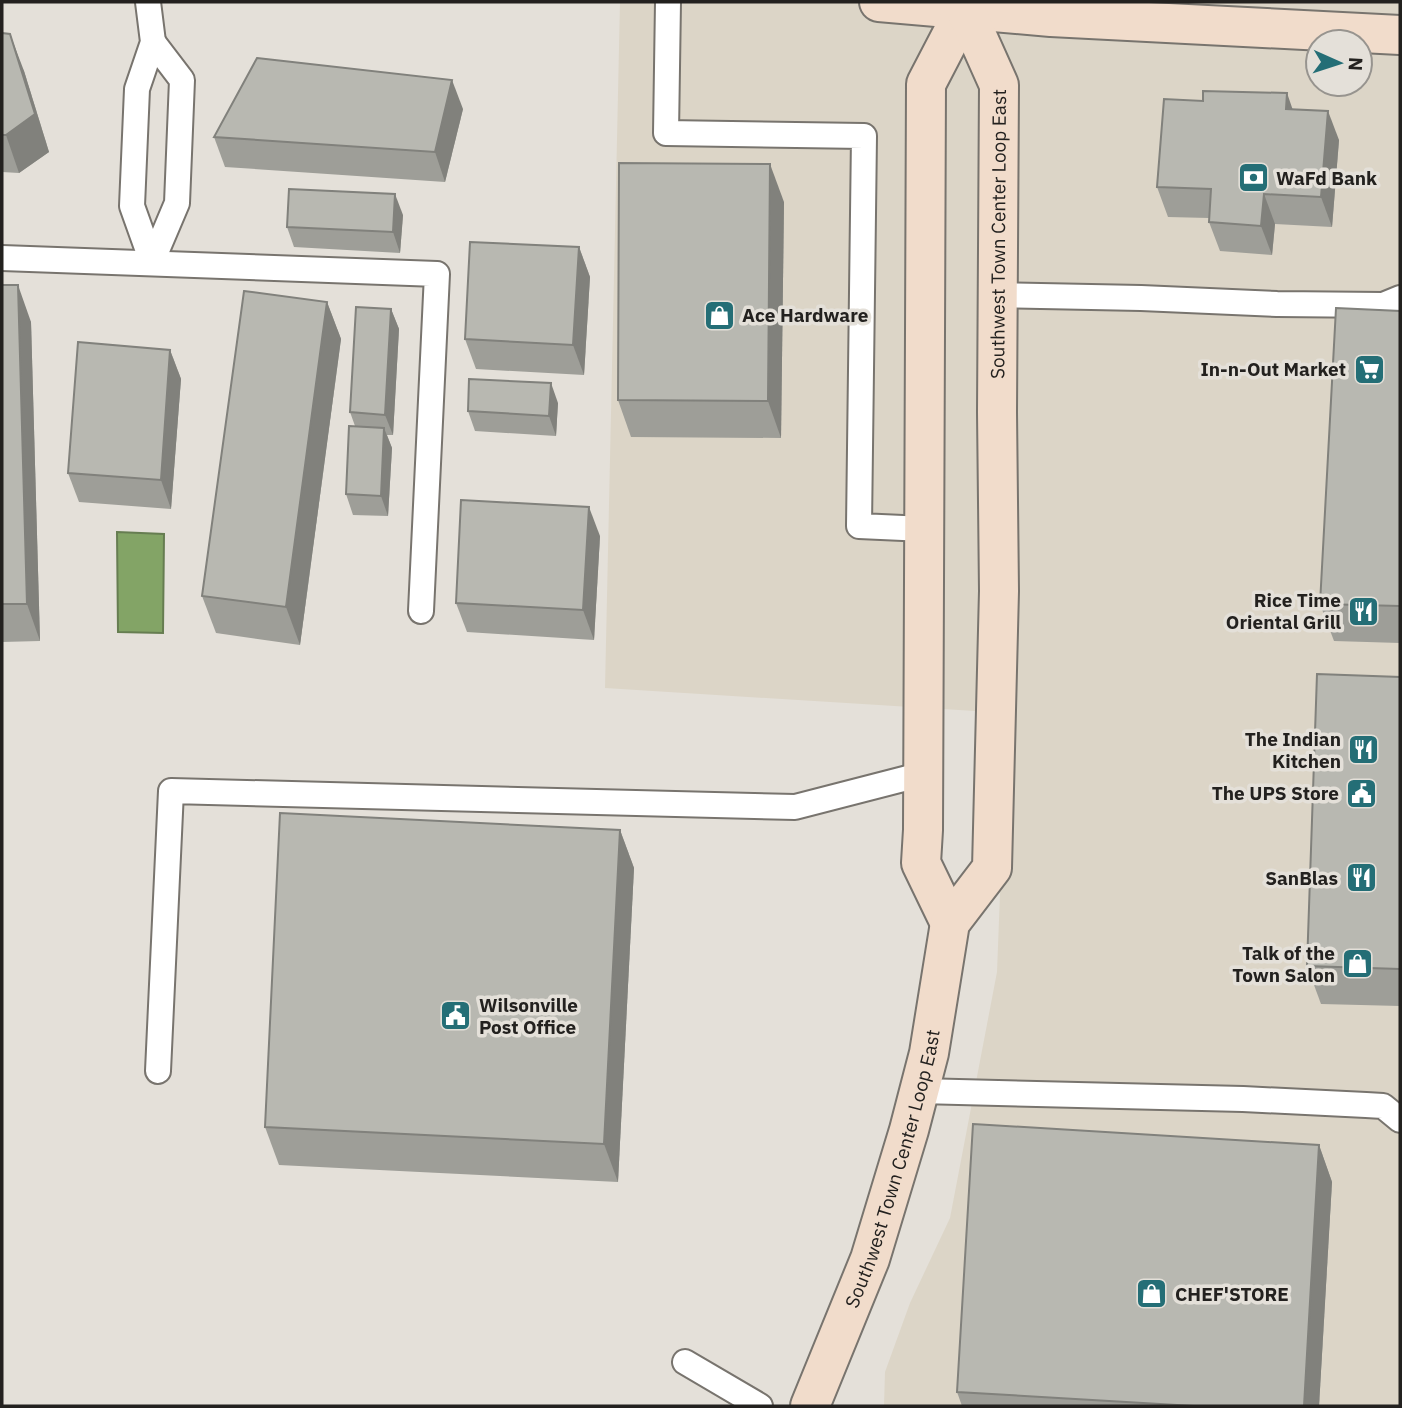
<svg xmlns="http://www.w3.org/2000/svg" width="1402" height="1408" font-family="'IBM Plex Sans',sans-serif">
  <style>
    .built { fill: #dcd5c7; fill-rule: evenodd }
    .water { fill: #83a466; stroke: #667d51; stroke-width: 2 }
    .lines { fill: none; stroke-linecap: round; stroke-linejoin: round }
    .lane-casing { stroke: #78746e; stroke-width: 28 }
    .secondary-casing { stroke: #78746e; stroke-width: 42 }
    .lane { stroke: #fff; stroke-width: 24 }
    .secondary { stroke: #f1dccb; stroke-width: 38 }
    .wall { fill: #9e9e98 }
    .shaded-wall { fill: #81817c }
    .building { fill: #b8b8b1; stroke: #81817c; stroke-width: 2 }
    .labels { text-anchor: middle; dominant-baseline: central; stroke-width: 7; stroke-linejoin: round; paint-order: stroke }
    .poi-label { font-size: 19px; font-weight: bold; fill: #23211f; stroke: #e4e0d9; text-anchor: end }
    .street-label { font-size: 19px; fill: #23211f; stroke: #e4e0d9 }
  </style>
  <rect width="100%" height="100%" fill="#e4e0d9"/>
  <!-- built -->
  <path class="built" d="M620 2H1400V1406H884L885 1372 910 1303 950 1218 997 972 1007 713 605 688ZM1318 42H1360V84H1318Z"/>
  <!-- water -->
  <path class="water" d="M117 532 164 534 163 633 118 632Z"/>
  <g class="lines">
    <defs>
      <g id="lane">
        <path d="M148 2 153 42 137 89 132 206 152 262"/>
        <path d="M668 2 666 133 864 136 859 526 925 529"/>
        <path d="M2 258 437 274 421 611"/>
        <path d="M152 262 177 203 182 80 153 42"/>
        <path d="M997 295 1141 298 1277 304 1383 305 1400 298"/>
        <path d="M158 1071 171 791 795 807 923 774"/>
        <path d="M919 1091 1243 1099 1366 1105 1383 1106 1400 1120"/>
        <path d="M685 1362 760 1406"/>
      </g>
      <g id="secondary">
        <path d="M879 2 1051 17 1400 35"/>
        <path d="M950 923 921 863 923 830 926 84 965 9V2"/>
        <path id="s1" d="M810 1406 870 1259 909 1130 929 1053 950 923 992 868 999 591 997 412 999 85 965 9"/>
      </g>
    </defs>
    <!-- lane casing -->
    <use href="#lane" class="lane-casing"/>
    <!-- secondary casing -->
    <use href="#secondary" class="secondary-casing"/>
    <!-- lane -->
    <use href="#lane" class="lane"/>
    <!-- secondary -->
    <use href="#secondary" class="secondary"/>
  </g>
  <!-- wall -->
  <g class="wall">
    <path d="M2 33 24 71 49 152 19 173 2 172Z"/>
    <path d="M463 109 445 182 225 167 214 137Z"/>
    <path d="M1292 109 1339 140 1332 227 1275 224 1272 255 1220 251 1209 222V218L1168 217 1157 187Z"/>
    <path d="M784 202 781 438 631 437 618 400Z"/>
    <path d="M403 215 400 253 294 247 287 227Z"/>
    <path d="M579 247 590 277 584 375 476 369 465 339Z"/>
    <path d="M2 285 31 322 40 641 2 642Z"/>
    <path d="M327 302 341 339 300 645 216 633 202 596Z"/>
    <path d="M391 309 399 329 393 435H387L392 448 388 516 353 515 346 494 355 426 350 412Z"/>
    <path d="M1400 311V643L1334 641 1320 604Z"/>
    <path d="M170 350 181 379 171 509 79 502 68 473Z"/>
    <path d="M558 403 556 436 475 431 468 411Z"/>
    <path d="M600 536 594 640 467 632 456 603Z"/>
    <path d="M1400 677V1006L1321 1004 1307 966Z"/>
    <path d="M620 830 634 868 618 1182 279 1165 265 1127Z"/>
    <path d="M1319 1145 1332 1182 1319 1406H962L957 1392Z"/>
  </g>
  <!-- shaded-wall -->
  <g class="shaded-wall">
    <path d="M10 34 24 71 49 152 19 173 6 135Z"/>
    <path d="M452 80 463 109 445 182 435 152Z"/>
    <path d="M1287 93 1297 122 1286 109Z"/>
    <path d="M1328 111 1339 140 1332 227 1321 197Z"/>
    <path d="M770 164 784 202 781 438 768 401Z"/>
    <path d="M395 194 403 215 400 253 393 232Z"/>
    <path d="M1264 194 1275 224 1272 255 1261 226Z"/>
    <path d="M579 247 590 277 584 375 573 345Z"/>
    <path d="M18 285 31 322 40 641 27 604Z"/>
    <path d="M327 302 341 339 300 645 286 607Z"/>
    <path d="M391 309 399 329 393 435 385 415Z"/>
    <path d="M170 350 181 379 171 509 161 480Z"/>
    <path d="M551 383 558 403 556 436 549 416Z"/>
    <path d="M384 428 392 448 388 516 381 496Z"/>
    <path d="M589 507 600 536 594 640 583 610Z"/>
    <path d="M620 830 634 868 618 1182 604 1144Z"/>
    <path d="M1319 1145 1332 1182 1319 1406H1304Z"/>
  </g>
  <!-- building -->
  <g class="building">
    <path d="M2 33 10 34 35 114 6 135H2Z"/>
    <path d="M257 58 452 80 435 152 214 137Z"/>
    <path d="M1203 91 1287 93 1286 109 1328 111 1321 197 1264 194 1261 226 1209 222 1211 189 1157 187 1164 99 1203 101Z"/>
    <path d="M619 163 770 164 768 401 618 400Z"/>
    <path d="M289 189 395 194 393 232 287 227Z"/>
    <path d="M470 242 579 247 573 345 465 339Z"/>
    <path d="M2 285H18L27 604H2Z"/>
    <path d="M244 291 327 302 286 607 202 596Z"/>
    <path d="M356 307 391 309 385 415 350 412Z"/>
    <path d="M1336 308 1400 311V606L1320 604Z"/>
    <path d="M78 342 170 350 161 480 68 473Z"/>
    <path d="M469 379 551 383 549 416 468 411Z"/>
    <path d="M349 426 384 428 381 496 346 494Z"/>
    <path d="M461 500 589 507 583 610 456 603Z"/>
    <path d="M1317 674 1400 677V969L1307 966Z"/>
    <path d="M280 813 620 830 604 1144 265 1127Z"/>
    <path d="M973 1124 1319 1145 1304 1406H1194L957 1392Z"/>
  </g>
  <!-- icons -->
  <defs>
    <symbol id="bank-square" viewBox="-11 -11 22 22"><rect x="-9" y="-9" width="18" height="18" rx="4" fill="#246e76" stroke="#e4e0d9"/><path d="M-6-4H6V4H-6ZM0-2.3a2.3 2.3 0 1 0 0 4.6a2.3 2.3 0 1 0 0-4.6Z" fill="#fff"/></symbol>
    <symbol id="shop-square" viewBox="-11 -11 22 22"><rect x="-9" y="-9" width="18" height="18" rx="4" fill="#246e76" stroke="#e4e0d9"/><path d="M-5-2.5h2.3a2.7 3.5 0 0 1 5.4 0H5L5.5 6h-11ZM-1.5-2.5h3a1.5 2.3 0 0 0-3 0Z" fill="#fff"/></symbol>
    <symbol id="supermarket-square" viewBox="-11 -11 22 22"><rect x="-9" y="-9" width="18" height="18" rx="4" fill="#246e76" stroke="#e4e0d9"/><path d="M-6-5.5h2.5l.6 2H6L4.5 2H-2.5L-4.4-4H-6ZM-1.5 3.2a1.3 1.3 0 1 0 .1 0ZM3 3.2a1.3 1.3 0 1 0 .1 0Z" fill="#fff"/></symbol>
    <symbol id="restaurant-square" viewBox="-11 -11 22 22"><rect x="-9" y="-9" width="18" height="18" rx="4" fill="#246e76" stroke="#e4e0d9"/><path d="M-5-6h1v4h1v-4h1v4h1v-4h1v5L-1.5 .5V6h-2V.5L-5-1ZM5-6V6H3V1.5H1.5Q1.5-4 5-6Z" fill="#fff"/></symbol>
    <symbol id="civic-square" viewBox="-11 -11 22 22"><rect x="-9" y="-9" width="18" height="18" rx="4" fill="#246e76" stroke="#e4e0d9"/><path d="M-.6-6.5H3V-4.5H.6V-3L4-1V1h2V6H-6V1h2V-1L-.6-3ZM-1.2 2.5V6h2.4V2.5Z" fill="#fff"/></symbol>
  </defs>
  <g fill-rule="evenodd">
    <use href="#bank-square" x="1236" y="160" width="35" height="35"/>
    <use href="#shop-square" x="702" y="298" width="35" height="35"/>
    <use href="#supermarket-square" x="1352" y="352" width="35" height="35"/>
    <use href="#restaurant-square" x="1346" y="594" width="35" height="35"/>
    <use href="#restaurant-square" x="1346" y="732" width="35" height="35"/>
    <use href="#civic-square" x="1344" y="776" width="35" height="35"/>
    <use href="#restaurant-square" x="1344" y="860" width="35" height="35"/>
    <use href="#shop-square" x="1340" y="946" width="35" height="35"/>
    <use href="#civic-square" x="438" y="998" width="35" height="35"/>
    <use href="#shop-square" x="1134" y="1276" width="35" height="35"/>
  </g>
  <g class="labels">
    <!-- poi labels -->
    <g class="poi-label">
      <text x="1276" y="178" text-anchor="start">WaFd Bank</text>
      <text x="742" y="315" text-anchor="start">Ace Hardware</text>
      <text x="1346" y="369">In-n-Out Market</text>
      <text x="1341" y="600">Rice Time<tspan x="1341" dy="22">Oriental Grill</tspan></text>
      <text x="1341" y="739">The Indian<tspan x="1341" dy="22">Kitchen</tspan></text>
      <text x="1339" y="793">The UPS Store</text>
      <text x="1338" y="878">SanBlas</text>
      <text x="1335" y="953">Talk of the<tspan x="1335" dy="22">Town Salon</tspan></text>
      <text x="479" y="1005" text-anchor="start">Wilsonville<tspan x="479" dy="22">Post Office</tspan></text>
      <text x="1175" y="1294" text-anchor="start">CHEF'STORE</text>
    </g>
    <!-- street labels -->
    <g class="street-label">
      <text stroke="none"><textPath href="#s1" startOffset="1208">Southwest Town Center Loop East</textPath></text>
      <text stroke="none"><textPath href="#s1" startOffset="252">Southwest Town Center Loop East</textPath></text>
    </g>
  </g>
  <!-- border -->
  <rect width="1402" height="1408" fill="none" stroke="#23211f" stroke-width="7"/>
  <!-- north arrow -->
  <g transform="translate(1339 63) rotate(93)"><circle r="33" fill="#e4e0d9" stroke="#97948f" stroke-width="2"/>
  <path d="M0-5L12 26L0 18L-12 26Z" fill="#246e76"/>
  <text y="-10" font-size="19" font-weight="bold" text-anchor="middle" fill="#23211f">N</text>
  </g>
</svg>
